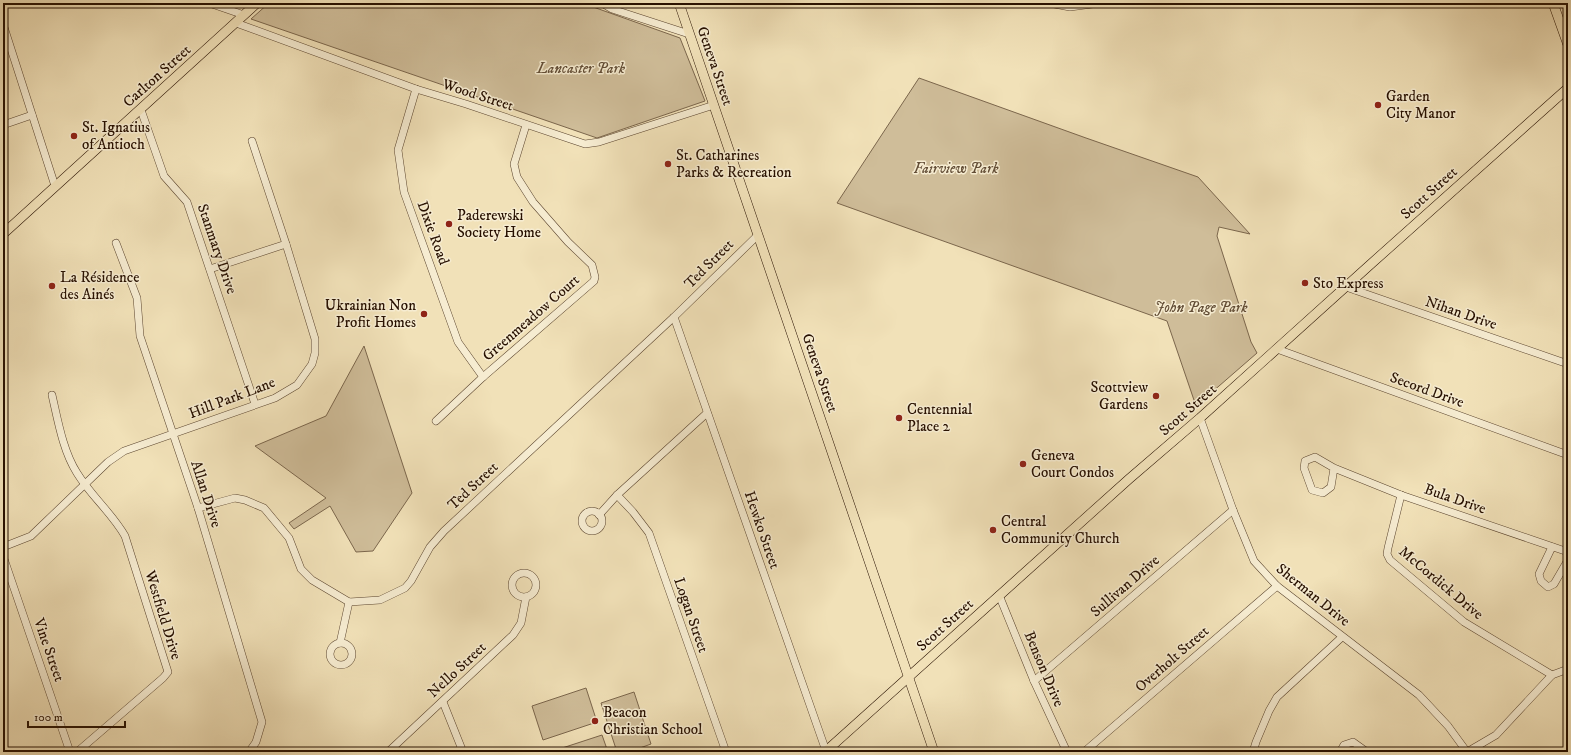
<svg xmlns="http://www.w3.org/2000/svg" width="1571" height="755" font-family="'IM FELL DW Pica',serif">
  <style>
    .green { fill: #cfbd99; stroke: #7b664c }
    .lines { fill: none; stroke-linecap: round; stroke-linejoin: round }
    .minor-casing { stroke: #5a442e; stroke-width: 8 }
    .major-casing { stroke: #271000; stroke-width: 10 }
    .minor { stroke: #f6ecd1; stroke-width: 7 }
    .major { stroke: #f1e1b8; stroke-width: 9 }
    .poi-dot { fill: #8f2418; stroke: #f6ecd1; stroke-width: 1.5 }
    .labels { text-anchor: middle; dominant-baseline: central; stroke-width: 3; stroke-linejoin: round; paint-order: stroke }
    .street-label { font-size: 15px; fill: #271000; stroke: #f6ecd1 }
    .park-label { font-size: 15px; font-style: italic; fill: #624d36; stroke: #f6ecd1 }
    .poi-label { font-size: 15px; fill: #271000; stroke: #f6ecd1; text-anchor: start }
  </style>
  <rect width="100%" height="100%" fill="#f1e1b8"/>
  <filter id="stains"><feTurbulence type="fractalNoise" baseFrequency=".005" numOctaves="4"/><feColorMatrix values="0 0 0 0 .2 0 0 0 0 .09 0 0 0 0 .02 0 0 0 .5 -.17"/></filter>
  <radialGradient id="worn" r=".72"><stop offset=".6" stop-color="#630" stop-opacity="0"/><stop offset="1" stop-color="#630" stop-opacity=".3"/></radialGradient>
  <!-- green -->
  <g class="green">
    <path d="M269 3H582L680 38 705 101 597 138 251 19Z"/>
    <path d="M919 78 1086 138 1198 177 1250 234 1219 227 1217 236 1251 342 1257 353 1196 406 1167 321 837 203Z"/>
    <path d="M364 346 412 493 373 551 356 552 330 506 294 529 289 523 326 498 255 446 326 416Z"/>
    <path d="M586 688 597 722 543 740 532 706Z"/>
    <path d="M634 692 651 744 629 752H617L601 703Z"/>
    <path d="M602 735 608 752H550Z"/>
  </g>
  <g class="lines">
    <defs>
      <g id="minor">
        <path d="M209 3 244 15"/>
        <path d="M602 3 612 9 689 34"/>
        <path d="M1049 3 1070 7 1100 3"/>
        <path d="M236 23 416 89 466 104 573 140 585 144 599 142 714 105"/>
        <path d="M3 24 55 186"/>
        <path d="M416 89 398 150 404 192 458 342 483 377"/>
        <path d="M141 110 164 176 187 202 255 404"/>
        <path d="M3 125 32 115"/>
        <path d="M116 243 137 298 140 336 198 508 262 722 256 742 249 752"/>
        <path d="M210 269 286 244"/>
        <path d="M1346 287 1568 364"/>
        <path d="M674 317 826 751"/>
        <path d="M1277 349 1568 455"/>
        <path d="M52 395C58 421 63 451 77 473 91 496 112 513 125 536L168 672 163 678 77 752"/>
        <path d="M1200 418 1233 510 1254 561 1277 586 1419 695 1448 726 1467 752"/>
        <path d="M436 421 483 377 594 281 595 277 592 265 568 242 533 202 517 177 514 164 526 125"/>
        <path d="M1334 468 1331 487 1323 493 1312 490 1304 468 1305 461 1315 457 1334 468 1401 495 1568 552"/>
        <path d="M617 495 633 512 649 533 726 752"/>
        <path d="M1401 495 1388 548 1387 554 1390 560 1464 622 1552 675"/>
        <path d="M198 508 235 498 245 500 264 508 289 538 301 569 312 580 349 602 380 600 405 588 411 581 430 547 444 531 674 317 758 235"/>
        <circle cx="592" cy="521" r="10"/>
        <path d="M599 515 617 495 707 413"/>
        <path d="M3 547 31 536 108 462 124 451 275 398 297 385 312 364 315 353V339L286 244 252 141"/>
        <path d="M1552 547 1539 574 1541 581 1548 587 1554 584 1568 560"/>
        <path d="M3 556 70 752"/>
        <circle cx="524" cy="585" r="12"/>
        <path d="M999 595 1034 681 1067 752"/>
        <path d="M340 643 349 602"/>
        <circle cx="341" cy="654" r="11"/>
        <path d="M1034 681 1233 510"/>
        <path d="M443 702 463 752"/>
        <path d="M388 752 513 635 521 623 526 597"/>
        <path d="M1084 752 1277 586"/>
        <path d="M1253 752 1256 742 1269 711 1277 697 1342 637"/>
        <path d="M1340 752 1344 745 1353 742 1367 752"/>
        <path d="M1467 752 1496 735 1552 675 1568 669"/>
      </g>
      <g id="major">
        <path d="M679 3 934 752"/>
        <path d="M1553 3 1568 45"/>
        <path d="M3 234 257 3"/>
        <path d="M825 752 1129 479 1200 418 1372 263 1568 88"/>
      </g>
    </defs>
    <!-- minor casing -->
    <use href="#minor" class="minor-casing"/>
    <!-- major casing -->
    <use href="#major" class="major-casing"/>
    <!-- minor -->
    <use href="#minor" class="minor"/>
    <!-- major -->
    <use href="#major" class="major"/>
  </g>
  <!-- markers -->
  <g class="poi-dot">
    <circle cx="1378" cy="105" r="4"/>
    <circle cx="74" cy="136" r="4"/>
    <circle cx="668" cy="164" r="4"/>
    <circle cx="449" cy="224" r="4"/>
    <circle cx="1305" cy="283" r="4"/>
    <circle cx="52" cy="286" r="4"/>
    <circle cx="424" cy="314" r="4"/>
    <circle cx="1156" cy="396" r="4"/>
    <circle cx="899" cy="418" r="4"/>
    <circle cx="1023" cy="464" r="4"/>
    <circle cx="993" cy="530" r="4"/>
    <circle cx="595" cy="721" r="4"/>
  </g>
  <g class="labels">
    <!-- street labels -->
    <g class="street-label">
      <text transform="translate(715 66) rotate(71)">Geneva Street</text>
      <text transform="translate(157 76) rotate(-42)">Carlton Street</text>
      <text transform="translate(478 95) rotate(18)">Wood Street</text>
      <text transform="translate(1429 193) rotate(-42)">Scott Street</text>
      <text transform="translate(433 233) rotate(70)">Dixie Road</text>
      <text transform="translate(217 249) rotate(71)">Stanmary Drive</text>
      <text transform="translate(709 264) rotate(-45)">Ted Street</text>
      <text transform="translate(1461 313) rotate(19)">Nihan Drive</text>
      <text transform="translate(531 318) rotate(-41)">Greenmeadow Court</text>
      <text transform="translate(820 373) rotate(71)">Geneva Street</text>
      <text transform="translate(1427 390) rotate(20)">Secord Drive</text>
      <text transform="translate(232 398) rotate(-21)">Hill Park Lane</text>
      <text transform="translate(1188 410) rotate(-41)">Scott Street</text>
      <text transform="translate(473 486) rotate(-43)">Ted Street</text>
      <text transform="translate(206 494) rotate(72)">Allan Drive</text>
      <text transform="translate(1455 499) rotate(19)">Bula Drive</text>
      <text transform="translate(762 530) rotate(71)">Hewko Street</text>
      <text transform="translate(1441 583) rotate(40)">McCordick Drive</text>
      <text transform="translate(1125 586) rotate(-41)">Sullivan Drive</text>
      <text transform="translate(1313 595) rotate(39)">Sherman Drive</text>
      <text transform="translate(163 615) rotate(73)">Westfield Drive</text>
      <text transform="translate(691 615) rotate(71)">Logan Street</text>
      <text transform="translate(945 625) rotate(-42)">Scott Street</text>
      <text transform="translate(49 650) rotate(71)">Vine Street</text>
      <text transform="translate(1172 659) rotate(-41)">Overholt Street</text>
      <text transform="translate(1044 669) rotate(67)">Benson Drive</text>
      <text transform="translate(457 670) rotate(-43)">Nello Street</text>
    </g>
    <!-- park labels -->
    <g class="park-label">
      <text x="581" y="68">Lancaster Park</text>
      <text x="956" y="168">Fairview Park</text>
      <text x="1201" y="307">John Page Park</text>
    </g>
    <!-- poi labels -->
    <g class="poi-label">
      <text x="1386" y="96">Garden<tspan x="1386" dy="17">City Manor</tspan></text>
      <text x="82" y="127">St. Ignatius<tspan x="82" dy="17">of Antioch</tspan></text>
      <text x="676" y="155">St. Catharines<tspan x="676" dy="17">Parks &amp; Recreation</tspan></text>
      <text x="457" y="215">Paderewski<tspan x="457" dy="17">Society Home</tspan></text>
      <text x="60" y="277">La Résidence<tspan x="60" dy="17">des Ainés</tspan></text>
      <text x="1313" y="283">Sto Express</text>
      <text x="416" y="305" text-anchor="end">Ukrainian Non<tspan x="416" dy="17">Profit Homes</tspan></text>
      <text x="1148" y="387" text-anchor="end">Scottview<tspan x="1148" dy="17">Gardens</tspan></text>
      <text x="907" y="409">Centennial<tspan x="907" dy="17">Place 2</tspan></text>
      <text x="1031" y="455">Geneva<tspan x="1031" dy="17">Court Condos</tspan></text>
      <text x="1001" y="521">Central<tspan x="1001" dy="17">Community Church</tspan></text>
      <text x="603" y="712">Beacon<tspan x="603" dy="17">Christian School</tspan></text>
    </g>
  </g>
  <!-- margin -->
  <rect width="1571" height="755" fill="none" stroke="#f1e1b8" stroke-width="16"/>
  <rect x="4" y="4" width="1563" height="747" fill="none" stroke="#271000" stroke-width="2"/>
  <rect x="8" y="8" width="1555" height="739" fill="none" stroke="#271000"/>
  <!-- scale -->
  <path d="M28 721v6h97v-6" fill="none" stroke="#271000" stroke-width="2"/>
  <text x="34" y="721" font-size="12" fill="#271000" stroke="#f6ecd1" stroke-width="3" paint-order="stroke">100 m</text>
  <rect width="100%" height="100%" filter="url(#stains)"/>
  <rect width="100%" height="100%" fill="url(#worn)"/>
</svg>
